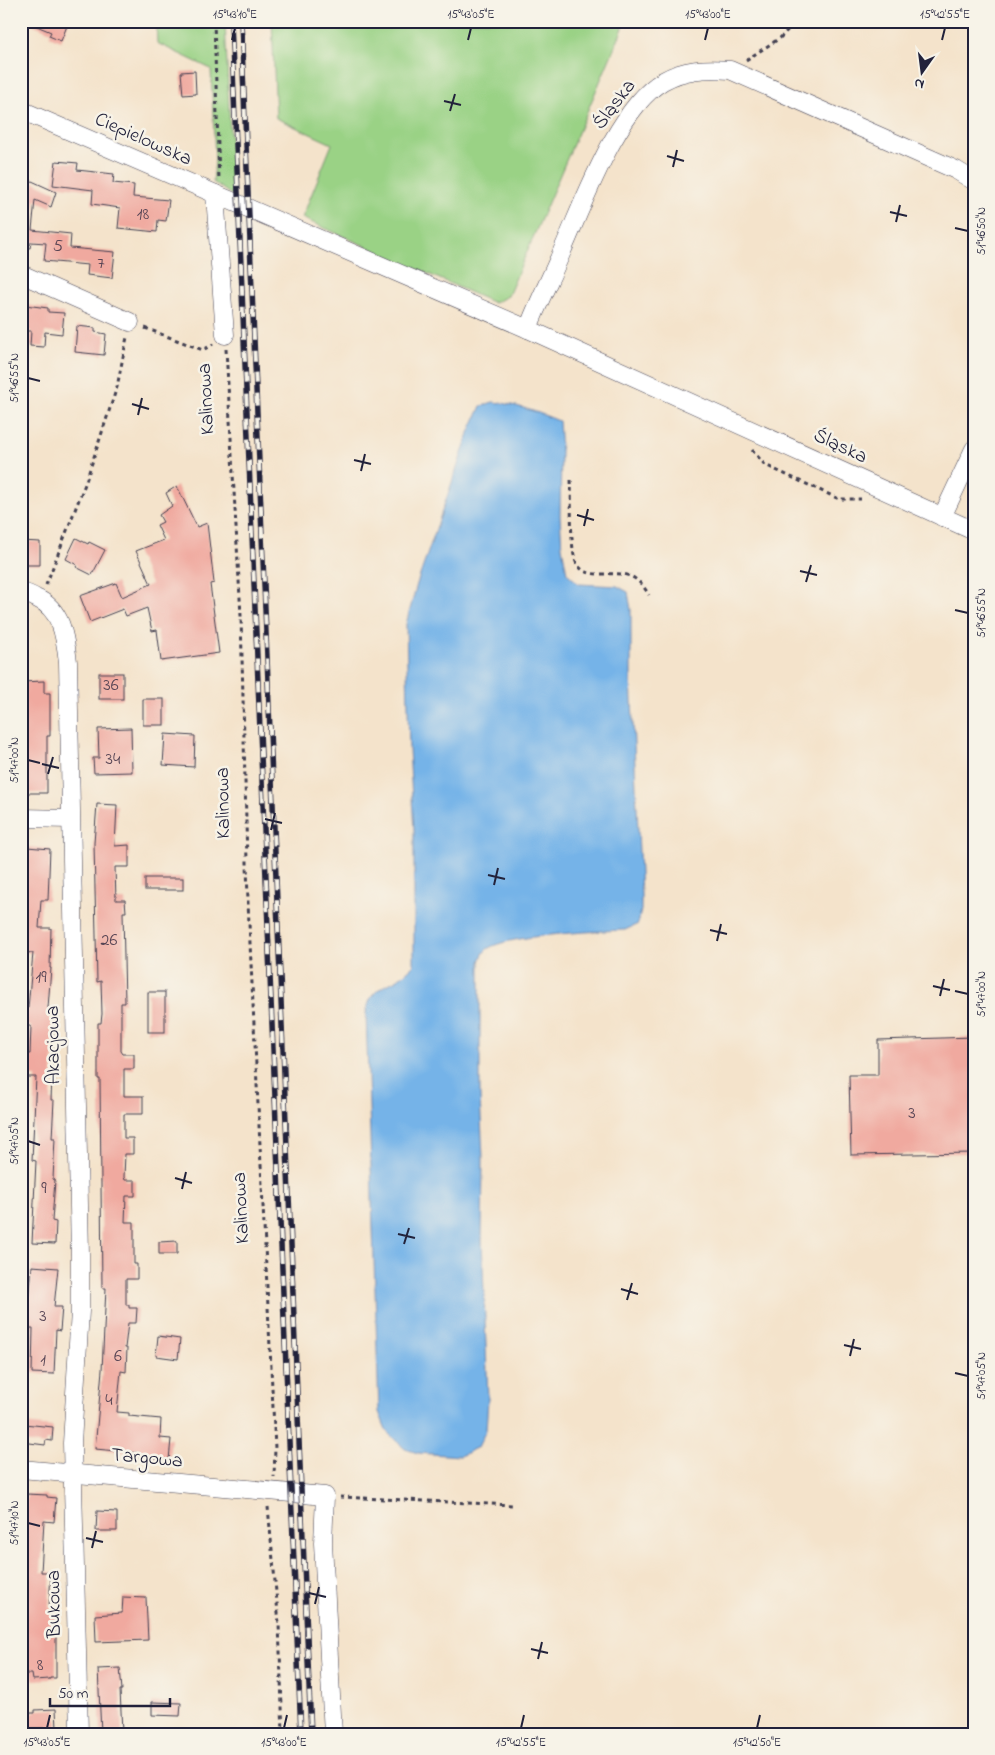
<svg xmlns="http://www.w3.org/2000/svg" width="995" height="1755" font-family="'Indie Flower',sans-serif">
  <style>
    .green { fill: #9ad285; stroke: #5e7a60 }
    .water { fill: #75b3e8; stroke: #4c6a92 }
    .building { fill: #f0a99f }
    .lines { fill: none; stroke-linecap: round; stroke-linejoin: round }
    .minor-casing { stroke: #423f51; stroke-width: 19 }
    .path { stroke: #423f51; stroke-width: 3; stroke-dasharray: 4 4; stroke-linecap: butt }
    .minor { stroke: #fff; stroke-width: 18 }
    .rail-casing { stroke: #22223b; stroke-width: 5.5 }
    .rail { stroke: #f7f3e8; stroke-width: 4; stroke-dasharray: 11; stroke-linecap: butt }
    .ticks { fill: none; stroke: #22223b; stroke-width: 2 }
    .labels { text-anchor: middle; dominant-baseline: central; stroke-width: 5; stroke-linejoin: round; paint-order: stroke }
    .number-label { font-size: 18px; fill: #564454 }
    .street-label { font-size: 20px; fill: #22223b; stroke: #f7f3e8 }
    .neatline { fill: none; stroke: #22223b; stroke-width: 2 }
    .ticks-label { font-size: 12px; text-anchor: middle; fill: #22223b }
  </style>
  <rect width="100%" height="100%" fill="#f7f3e8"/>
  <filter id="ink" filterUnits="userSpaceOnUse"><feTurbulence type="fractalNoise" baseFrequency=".02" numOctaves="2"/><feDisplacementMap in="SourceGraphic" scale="10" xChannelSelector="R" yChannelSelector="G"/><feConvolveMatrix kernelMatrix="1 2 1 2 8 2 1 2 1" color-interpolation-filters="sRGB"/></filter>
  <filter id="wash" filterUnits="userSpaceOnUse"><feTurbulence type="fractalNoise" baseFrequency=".0096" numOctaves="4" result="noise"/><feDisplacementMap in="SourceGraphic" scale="20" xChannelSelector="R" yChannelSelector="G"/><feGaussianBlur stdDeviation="1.12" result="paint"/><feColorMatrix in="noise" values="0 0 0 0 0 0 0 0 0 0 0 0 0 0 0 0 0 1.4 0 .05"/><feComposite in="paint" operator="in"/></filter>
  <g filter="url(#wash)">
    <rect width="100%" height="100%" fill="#f4e3cb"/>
    <!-- green -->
    <g class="green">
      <path d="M156 21H225L233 196 213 182 215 160 211 69 157 43Z"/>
      <path d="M272 21H626L508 296 494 303 302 218 332 144 276 118Z"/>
    </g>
    <!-- water -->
    <path class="water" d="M493 402C516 404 537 412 559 421L561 451 560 516 562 547 567 573 579 584 617 586 628 592 631 610V679L641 895V910L638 924 625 930C600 931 499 935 485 951 483 953 481 959 480 962V1097L483 1158 482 1240 488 1399 486 1430 478 1447 460 1456 418 1453 405 1449 387 1432 379 1412 366 1013C371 990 378 990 398 979 403 975 409 970 414 965V830L409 749 406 624 417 584 469 433 481 406Z"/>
    <g id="blocks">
      <!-- building -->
      <g class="building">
        <path d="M25 21H69L61 41 49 36 51 32Z"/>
        <path d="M195 71 196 94 183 95 181 72Z"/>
        <path d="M56 161 78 163 77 170 114 174 113 183 134 185 133 197 169 200 166 221 158 220 157 232 118 228 120 208 92 204 93 190 53 185Z"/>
        <path d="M21 176 56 192 51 207 35 200 32 230 71 234 70 248 115 252 112 278 87 275 88 265 44 261 46 243 31 242 30 248 21 247Z"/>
        <path d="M25 305 48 308V312L64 313 62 334 45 332 44 347 30 346 31 331H23Z"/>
        <path d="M77 326 95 328V332L106 334 104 355 75 352Z"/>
        <path d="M177 486 197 527 207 523 214 583 210 584 219 653 161 661 157 630 152 631 147 608 126 616 123 609 90 622 80 596 116 583 122 597 151 584 136 551 164 540 157 525 163 522 159 515 172 506 166 493Z"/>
        <path d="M76 538 88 544 89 542 105 550 92 575 76 567 77 565 66 559Z"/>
        <path d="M21 541 40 542V565H21Z"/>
        <rect x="99" y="673" width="24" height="26"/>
        <path d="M44 681V693H50V736H47V793H21V682Z"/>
        <rect x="143" y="699" width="21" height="26"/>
        <path d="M131 728 132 772 94 773 93 758H99L98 729Z"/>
        <path d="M165 734 195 736 194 767 163 765Z"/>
        <path d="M97 804 117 805 115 846 129 845V867H115L116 900H125L126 912H123L125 1003H121V1051L123 1054H134V1069H124V1096H143V1114H124V1138H133V1154H125L124 1177 125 1180H135V1196H126L125 1222H134V1264H137V1279H126V1305H129V1308H137L136 1323H128L125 1348H127L126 1372 121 1371 117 1412 129 1413V1416L161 1419 160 1438 171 1439 169 1460 139 1458V1453L95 1449 102 1370 106 1288H102L100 1079H98V1023H101L102 1014 101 981 97 982 94 843Z"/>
        <path d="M27 847 50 849 48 900H41L39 928H51L50 968H51L48 1008H53V1051L51 1100H54L52 1138H55L53 1179 55 1180 52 1221 56 1222 55 1244 32 1243 36 1161 32 1160 36 1077H21V1053L30 1054 31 1026H23V1008H28L33 953 21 952V888H25Z"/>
        <rect x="145" y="878" width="38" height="12"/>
        <rect x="148" y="992" width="17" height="40"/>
        <path d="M974 1037V1153L851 1155 849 1075H878V1040Z"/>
        <path d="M177 1241V1254H159V1242Z"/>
        <path d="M32 1266 58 1268 54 1307H62L60 1331 56 1330 54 1374 32 1373 33 1328H28V1321H24L26 1301 29 1302Z"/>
        <path d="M158 1336 180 1339 178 1359 156 1356Z"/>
        <path d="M24 1424 53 1427 52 1441 46 1440 45 1445 22 1442Z"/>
        <path d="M27 1494 47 1495V1497L56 1498 54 1522 44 1521 41 1572H51L49 1608H56V1678H50V1679L33 1680 32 1674H24V1639H21V1530L23 1531Z"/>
        <path d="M97 1511 117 1512V1531H96Z"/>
        <path d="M123 1597 146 1598 148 1640 96 1642 95 1615 122 1613Z"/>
        <path d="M120 1668 122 1690H120L122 1732 101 1733 98 1669Z"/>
        <path d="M152 1702 181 1703 180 1716 152 1715Z"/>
        <path d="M56 1709 57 1728H21V1713H35V1710Z"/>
      </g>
    </g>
  </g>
  <g filter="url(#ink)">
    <use href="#blocks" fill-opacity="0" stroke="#423f51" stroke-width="1"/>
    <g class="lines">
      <defs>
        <g id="minor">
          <path d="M21 110 528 329 974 531"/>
          <path d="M215 194 225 335"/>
          <path d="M21 274 130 322"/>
          <path d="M528 329C538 302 552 276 563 249 584 202 618 107 663 81 684 69 706 68 730 70L956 170 974 181"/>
          <path d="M942 517 974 449"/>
          <path d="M21 592C27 593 31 595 36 598 62 609 65 637 68 662L80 1255V1311L72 1443 79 1734"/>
          <path d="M21 818 70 819"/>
          <path d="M21 1469 325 1496 323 1543 333 1734"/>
        </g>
      </defs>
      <!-- minor casing -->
      <use href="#minor" class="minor-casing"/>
      <!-- path -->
      <g class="path">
        <path d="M214 21 219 180"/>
        <path d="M746 60 780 38 796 21"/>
        <path d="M145 328 203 350 213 344"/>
        <path d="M226 349 241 616 248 903 275 1448 274 1477"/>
        <path d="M752 450 765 465 839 499H861"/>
        <path d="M571 480C572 497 569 551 577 564 589 583 616 567 634 578 640 582 645 588 649 595"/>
        <path d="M46 585 85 484 117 387 127 337"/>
        <path d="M340 1497 512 1505"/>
        <path d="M268 1507 279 1624 283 1734"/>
      </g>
      <!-- minor -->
      <use href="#minor" class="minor"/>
      <defs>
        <g id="rail">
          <path d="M231 21 301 1734"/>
          <path d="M241 21 311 1734"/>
        </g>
      </defs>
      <!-- rail casing -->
      <use href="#rail" class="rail-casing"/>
      <!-- rail -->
      <use href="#rail" class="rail"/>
    </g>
  </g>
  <!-- ticks -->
  <path class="ticks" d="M232 40 235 28M468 40 471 28M705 40 708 28M942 40 945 28M444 101 461 105M450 111 455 94M667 156 684 161M673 167 677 150M890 212 907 216M896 222 900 205M955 228 968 231M28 378 40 381M132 404 149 409M138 415 142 398M354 460 371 464M361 471 365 454M577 515 594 520M584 526 588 509M800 571 817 575M806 582 811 565M955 610 968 613M28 760 40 763M42 764 59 768M48 774 53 757M265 819 282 823M271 830 275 813M488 875 505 879M494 885 498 868M710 930 727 934M717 941 721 924M933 986 950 990M955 991 968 994M940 996 944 979M28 1141 40 1145M175 1178 192 1183M182 1189 186 1172M398 1234 415 1238M404 1244 409 1228M621 1289 638 1294M627 1300 632 1283M844 1345 861 1349M850 1356 854 1339M955 1373 968 1376M28 1523 40 1526M86 1538 103 1542M92 1548 96 1531M309 1593 326 1597M315 1604 319 1587M531 1649 548 1653M538 1659 542 1642M47 1728 50 1715M284 1728 287 1715M521 1728 524 1715M757 1728 760 1715"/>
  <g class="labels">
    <!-- number labels -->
    <g class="number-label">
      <text x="143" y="215">18</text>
      <text x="58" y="247">5</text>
      <text x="101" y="264">7</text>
      <text x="111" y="686">36</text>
      <text x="113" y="760">34</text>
      <text x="109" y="941">26</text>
      <text x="41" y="978">19</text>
      <text x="912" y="1114">3</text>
      <text x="44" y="1189">9</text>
      <text x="43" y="1317">3</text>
      <text x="118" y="1357">6</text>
      <text x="43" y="1361">1</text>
      <text x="109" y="1401">4</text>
      <text x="40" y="1666">8</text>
    </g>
    <!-- street labels -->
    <g class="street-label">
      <text transform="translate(615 105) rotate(-53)">Śląska</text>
      <text transform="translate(143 140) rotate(24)">Ciepielowska</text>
      <text transform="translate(207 399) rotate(-93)">Kalinowa</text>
      <text transform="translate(840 447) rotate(25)">Śląska</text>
      <text transform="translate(224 803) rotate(-91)">Kalinowa</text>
      <text transform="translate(54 1045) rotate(-91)">Akacjowa</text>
      <text transform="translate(242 1208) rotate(-93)">Kalinowa</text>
      <text transform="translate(147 1459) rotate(5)">Targowa</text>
      <text transform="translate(55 1604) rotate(-91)">Bukowa</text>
    </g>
  </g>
  <!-- margin -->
  <rect width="995" height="1755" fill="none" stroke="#f7f3e8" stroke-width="55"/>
  <!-- north arrow -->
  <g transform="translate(922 72) rotate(194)" stroke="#f7f3e8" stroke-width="4" paint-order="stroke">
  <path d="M0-4L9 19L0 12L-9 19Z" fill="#22223b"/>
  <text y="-8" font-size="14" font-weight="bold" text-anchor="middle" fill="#22223b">N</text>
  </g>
  <!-- scale -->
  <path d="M50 1698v8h120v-8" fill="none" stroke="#22223b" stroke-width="2.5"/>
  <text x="58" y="1698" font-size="15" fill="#22223b" stroke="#f7f3e8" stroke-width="4" paint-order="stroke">50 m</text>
  <rect x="28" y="28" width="940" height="1700" class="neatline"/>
  <g class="ticks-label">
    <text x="235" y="18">15°43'10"E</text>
    <text x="471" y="18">15°43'05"E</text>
    <text x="708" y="18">15°43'00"E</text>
    <text x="945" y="18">15°42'55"E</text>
    <text transform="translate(981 231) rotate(-90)" y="4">51°46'50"N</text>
    <text transform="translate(14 378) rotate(-90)" y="4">51°46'55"N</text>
    <text transform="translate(981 613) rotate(-90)" y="4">51°46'55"N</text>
    <text transform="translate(14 760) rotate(-90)" y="4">51°47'00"N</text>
    <text transform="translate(981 994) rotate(-90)" y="4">51°47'00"N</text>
    <text transform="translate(14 1141) rotate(-90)" y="4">51°47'05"N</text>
    <text transform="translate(981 1376) rotate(-90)" y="4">51°47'05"N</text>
    <text transform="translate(14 1523) rotate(-90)" y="4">51°47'10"N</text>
    <text x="47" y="1746">15°43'05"E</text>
    <text x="284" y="1746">15°43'00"E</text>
    <text x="521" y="1746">15°42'55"E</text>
    <text x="757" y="1746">15°42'50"E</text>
  </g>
</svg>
